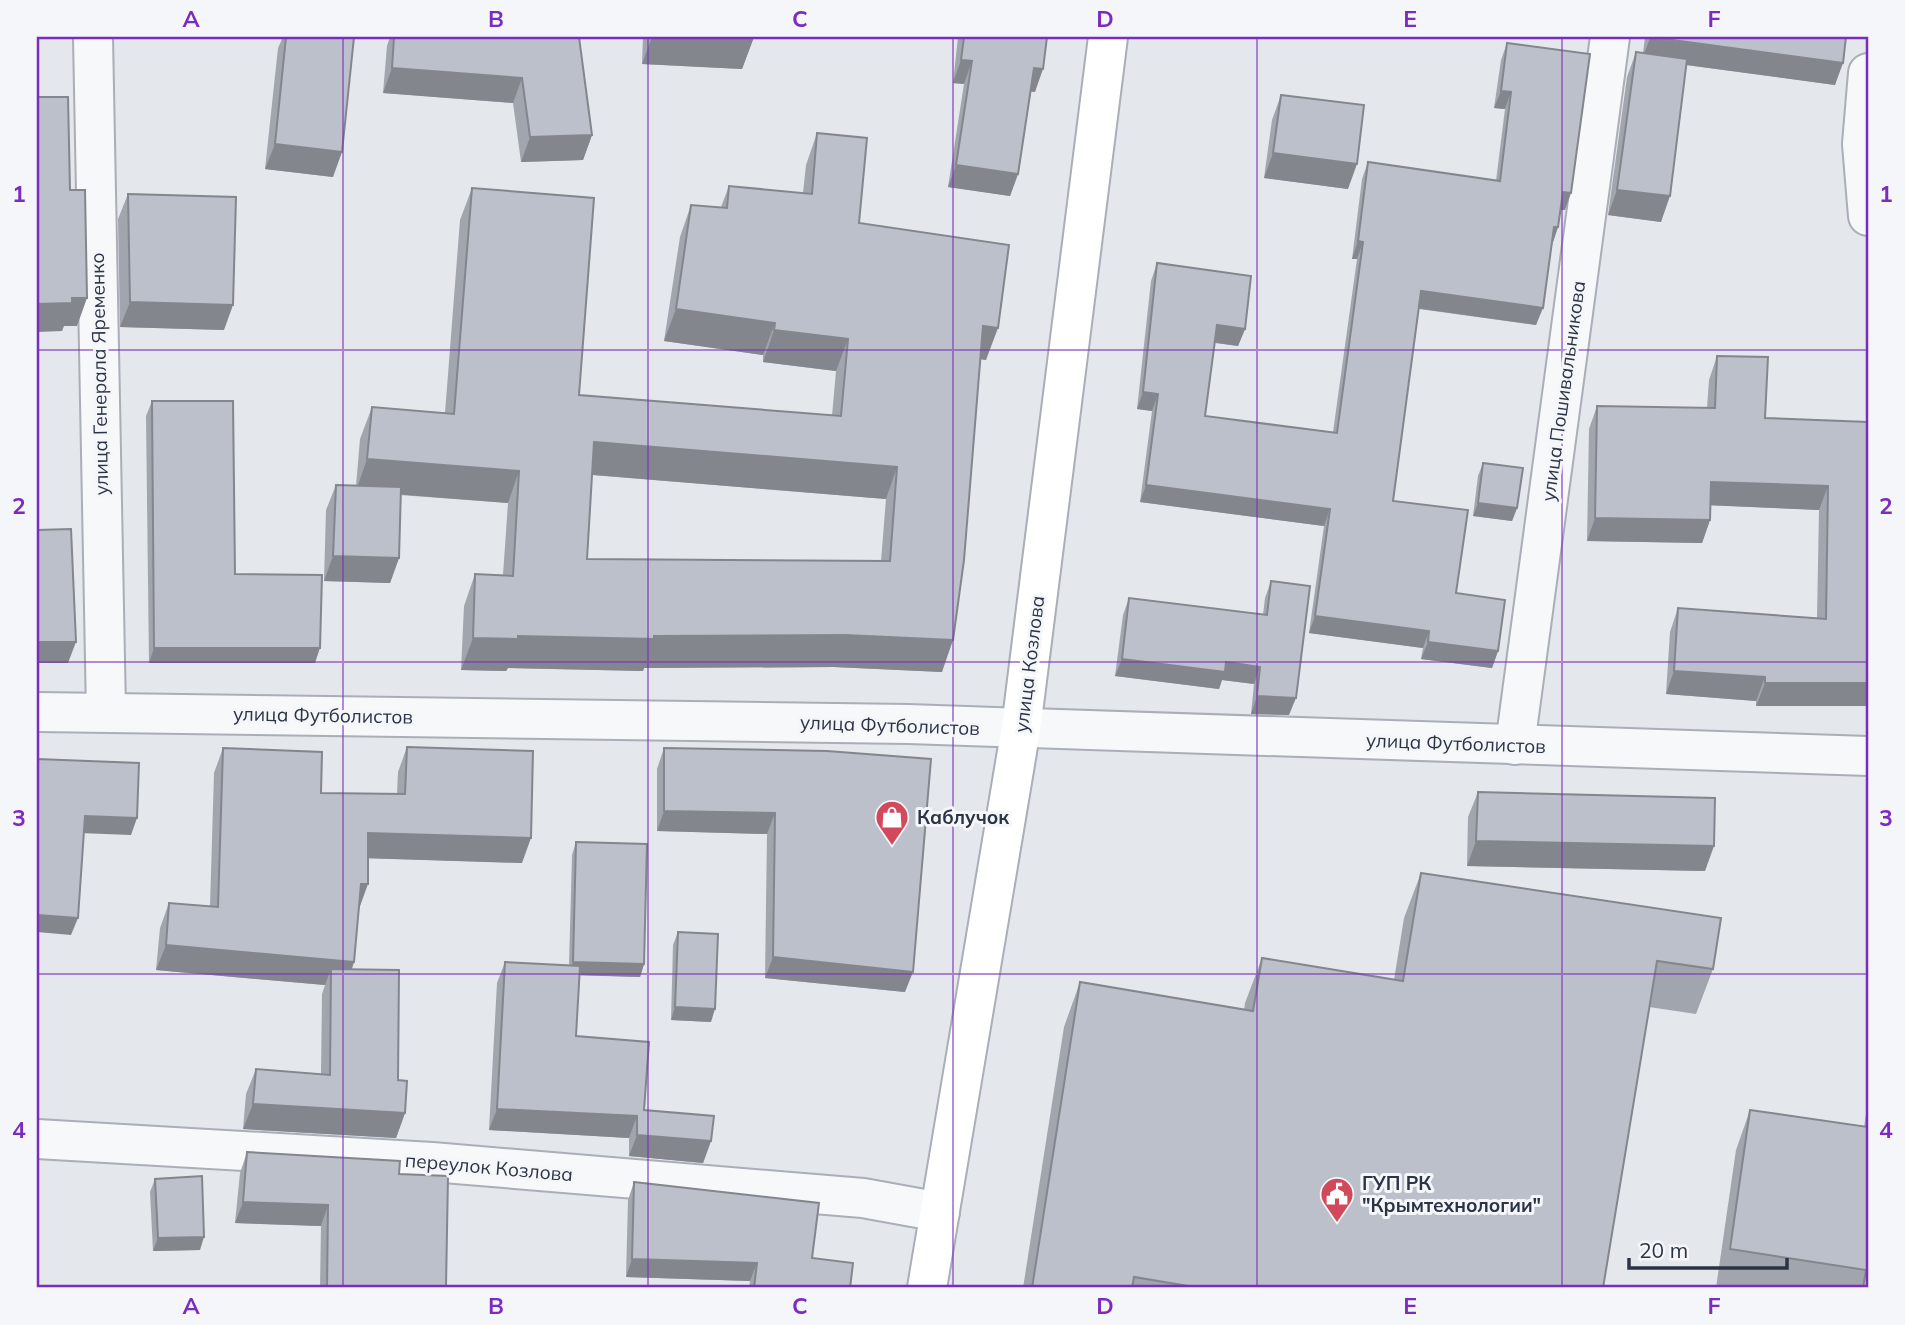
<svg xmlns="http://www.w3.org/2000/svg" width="1905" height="1325" font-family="Mulish,sans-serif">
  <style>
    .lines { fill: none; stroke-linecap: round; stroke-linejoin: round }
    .street-casing { stroke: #a9aeb7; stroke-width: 42 }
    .secondary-casing { stroke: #a9aeb7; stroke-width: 42 }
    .street { stroke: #f7f8fa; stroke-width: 38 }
    .secondary { stroke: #fff; stroke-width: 38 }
    .wall { fill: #a1a5ae; fill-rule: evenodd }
    .shaded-wall { fill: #83868d }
    .building { fill: #bbc0ca; stroke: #83868d; stroke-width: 2; fill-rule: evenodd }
    .grid { fill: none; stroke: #7b2cbf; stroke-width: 2; stroke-opacity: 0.55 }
    .labels { text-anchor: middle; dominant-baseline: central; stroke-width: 6; stroke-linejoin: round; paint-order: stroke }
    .street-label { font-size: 19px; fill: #2b3445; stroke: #f4f6f9 }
    .poi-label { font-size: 19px; font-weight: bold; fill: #2b3445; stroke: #f4f6f9; text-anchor: start }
    .neatline { fill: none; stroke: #7b2cbf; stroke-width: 2.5 }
    .grid-label { font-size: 23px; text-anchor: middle; font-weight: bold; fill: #7b2cbf }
  </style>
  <rect width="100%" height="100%" fill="#e4e7ec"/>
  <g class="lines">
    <defs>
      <g id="street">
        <path d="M93 37 106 712"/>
        <path d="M1868 73 1862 144 1868 216"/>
        <path d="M37 712 908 724 1868 756"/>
        <path d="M1515 745 1610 37"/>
        <path d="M37 1139 432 1162 863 1198 940 1212"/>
      </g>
      <path id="secondary" d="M927 1288 1021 728 1108 37"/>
    </defs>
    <!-- street casing -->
    <use href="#street" class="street-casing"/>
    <!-- secondary casing -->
    <use href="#secondary" class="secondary-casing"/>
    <!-- street -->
    <use href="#street" class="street"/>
    <!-- secondary -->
    <use href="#secondary" class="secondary"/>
  </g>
  <!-- wall -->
  <g class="wall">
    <path d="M283 37H354L333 177 265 169 278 48Z"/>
    <path d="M390 37H579L592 135 583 160 521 162 513 103 383 93 387 46Z"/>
    <path d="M643 37H754L742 69 642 64Z"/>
    <path d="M958 37H1047L1035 92 1031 91 1018 174 1010 196 948 187 964 84 953 83Z"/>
    <path d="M1645 37H1846L1835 85 1686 65 1661 222 1608 215 1627 77 1636 52 1643 53Z"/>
    <path d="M1507 43 1565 210H1561L1558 227 1552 245 1536 325 1419 309 1393 501 1456 593 1498 651 1492 668 1421 659 1423 648 1309 633 1324 526 1140 502 1152 411 1137 409 1151 281 1157 263 1245 329 1238 346 1215 343 1205 416 1333 432 1357 259H1352L1362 179 1368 162 1496 181 1505 109 1494 108 1501 60Z"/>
    <path d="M1281 95 1348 189 1264 178 1272 120Z"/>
    <path d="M817 133 859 223 986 360 980 359 942 672 834 667 644 668 643 671 508 668 506 671 461 670 464 606 475 574 503 575 508 503 400 495 399 558 390 583 324 581 326 510 336 485 356 486 360 439 372 407 445 413 460 220 472 188 579 395 832 416 836 371 763 362V355L664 341 680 237 691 205 721 207 729 186 803 193 806 165ZM592 475 886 499 881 561 587 559Z"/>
    <path d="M128 194 224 330 120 327 118 219Z"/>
    <path d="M1717 356 1765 418 1868 422V706H1756V701L1666 694 1670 632 1678 608 1817 618 1819 510 1711 505 1710 520 1702 543 1587 541 1589 429 1597 406 1707 408 1709 380Z"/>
    <path d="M152 401 235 574 315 663H149L146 416Z"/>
    <path d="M1483 463 1517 508 1512 521 1473 516 1478 476Z"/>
    <path d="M1271 581 1289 715 1251 714 1254 684 1222 680 1219 689 1115 676 1123 615 1129 598 1263 615 1265 598Z"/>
    <path d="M407 747 522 863 368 858 359 907 354 962 352 969 398 1080 405 1113 396 1138 243 1129 246 1094 256 1069 321 1074 322 994 325 985 156 970 160 928 169 903 210 906 214 773 223 748 321 793 397 794 398 772Z"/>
    <path d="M664 748 827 751 905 992 765 978 767 834 657 831V769Z"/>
    <path d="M1478 792 1705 871 1467 866 1468 817Z"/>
    <path d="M576 842 644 964 640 977 580 975 576 1036 644 1110 711 1141 703 1163 629 1156V1138L489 1130 497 983 505 962 569 965 572 855Z"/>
    <path d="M1421 873 1713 969 1696 1014 1649 1007 1603 1288H1023L1064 1027 1080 982 1244 1010 1245 1003 1262 958 1394 980 1404 918Z"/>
    <path d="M678 932 711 1022 671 1020 673 945Z"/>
    <path d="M1868 1101V1288H1716L1736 1150 1750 1110 1864 1127Z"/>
    <path d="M247 1152 399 1174 446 1286 498 1288H320L321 1226 235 1223 240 1173Z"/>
    <path d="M155 1179 200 1250 153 1251 150 1192Z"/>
    <path d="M634 1182 812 1258 850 1288H749L750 1281 626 1277 628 1200Z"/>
  </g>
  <!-- shaded-wall -->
  <g class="shaded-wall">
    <path d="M652 37H754L742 69 642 64Z"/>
    <path d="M1650 38 1843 63 1835 85 1642 59Z"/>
    <path d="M961 60 972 61 964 84 953 83Z"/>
    <path d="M392 68 522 78 513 103 383 93Z"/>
    <path d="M1034 68 1043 69 1035 92 1026 91Z"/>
    <path d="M1501 91 1511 92 1505 109 1494 108Z"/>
    <path d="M592 135 583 160 521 162 530 137Z"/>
    <path d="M275 144 342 152 333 177 265 169Z"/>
    <path d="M1273 153 1357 164 1348 189 1264 178Z"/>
    <path d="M956 165 1018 174 1010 196 948 187Z"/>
    <path d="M1617 190 1670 196 1661 222 1608 215Z"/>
    <path d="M1563 192 1571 193 1565 210 1557 209Z"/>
    <path d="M1554 227H1558L1552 245Z"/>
    <path d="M1358 241 1363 242 1357 259H1352Z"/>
    <path d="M1421 291 1543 308 1536 325 1415 308Z"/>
    <path d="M72 298H87L77 326H64L62 331 37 332V304Z"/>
    <path d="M130 302 233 305 224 330 120 327Z"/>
    <path d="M676 309 775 323 763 355 664 341Z"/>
    <path d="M1217 325 1245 329 1238 346 1211 342Z"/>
    <path d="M983 326 998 328 986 360 972 358Z"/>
    <path d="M774 330 848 339 836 371 763 362Z"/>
    <path d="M1143 392 1158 394 1152 411 1137 409Z"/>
    <path d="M594 442 897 467 886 499 582 474Z"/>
    <path d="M367 459 519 471 508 503 356 491Z"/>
    <path d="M1711 482 1828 486 1819 510 1703 505Z"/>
    <path d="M1146 485 1330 509 1324 526 1140 502Z"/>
    <path d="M1478 503 1517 508 1512 521 1473 516Z"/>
    <path d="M1595 518 1710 520 1702 543 1587 541Z"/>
    <path d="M333 556 399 558 390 583 324 581Z"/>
    <path d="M1315 616 1429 631 1423 648 1309 633Z"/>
    <path d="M845 635 953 640 942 672 834 667 644 668 643 671 508 668 506 671 461 670 473 638 518 636Z"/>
    <path d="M37 642H76L68 663H37Z"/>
    <path d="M1428 642 1498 651 1492 668 1421 659Z"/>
    <path d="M154 648H320L315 663H149Z"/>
    <path d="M1122 659 1226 662 1260 667 1254 684 1222 680 1219 689 1115 676Z"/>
    <path d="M1674 671 1765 677 1756 701 1666 694Z"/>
    <path d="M1765 683H1868V706H1756Z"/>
    <path d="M1257 696 1296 698 1289 715 1251 714Z"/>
    <path d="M664 811 775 813 767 834 657 831Z"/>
    <path d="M85 816 137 818 131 835 79 833Z"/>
    <path d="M368 833 531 838 522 863 359 858Z"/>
    <path d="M1476 841 1714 846 1705 871 1467 866Z"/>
    <path d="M361 884H368L359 909Z"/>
    <path d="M37 915 78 918 71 935 37 932Z"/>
    <path d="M166 945 354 962 345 987 331 969 325 985 156 970Z"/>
    <path d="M773 957 913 972 905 992 765 978Z"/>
    <path d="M573 962 644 964 640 977 569 975Z"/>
    <path d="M675 1007 715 1009 711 1022 671 1020Z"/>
    <path d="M253 1104 405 1113 396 1138 243 1129Z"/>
    <path d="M497 1109 637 1116 629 1138 489 1130Z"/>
    <path d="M637 1135 711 1141 703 1163 629 1156Z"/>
    <path d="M243 1202 328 1205 321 1226 235 1223Z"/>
    <path d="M204 1237 200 1250 153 1251 158 1238Z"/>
    <path d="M632 1259 757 1263 750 1281 626 1277Z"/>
  </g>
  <!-- building -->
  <g class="building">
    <path d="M286 37H354L342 152 275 144Z"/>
    <path d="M394 37H579L592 135 530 137 522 78 392 68Z"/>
    <path d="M964 37H1047L1043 69 1034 68 1018 174 956 165 972 61 961 60Z"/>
    <path d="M1650 37H1846L1843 63Z"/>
    <path d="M1507 43 1590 54 1571 193 1563 192 1558 227H1554L1543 308 1421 291 1393 501 1468 510 1456 593 1505 600 1498 651 1428 642 1429 631 1315 616 1330 509 1146 485 1158 394 1143 392 1157 263 1251 276 1245 329 1217 325 1205 416 1337 433 1363 242 1358 241 1368 162 1500 181 1511 92 1501 91Z"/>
    <path d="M1636 52 1687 59 1670 196 1617 190Z"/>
    <path d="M1281 95 1364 105 1357 164 1273 153Z"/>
    <path d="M37 97H68L70 190H85L87 298H72V303L37 304Z"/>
    <path d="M817 133 867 138 859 223 1009 245 998 328 983 326 964 560 953 640 845 635 654 636V639L518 636V639L473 638 475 574 513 576 519 471 367 459 372 407 454 414 472 188 594 198 579 395 841 416 848 339 774 330 775 323 676 309 691 205 727 208 729 186 812 194ZM594 442 897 467 890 561 587 559Z"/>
    <path d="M128 194 236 197 233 305 130 302Z"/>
    <path d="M1717 356 1768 357 1765 418 1868 422V683H1765V677L1674 671 1678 608 1826 619 1828 486 1711 482 1710 520 1595 518 1597 406 1715 408Z"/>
    <path d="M152 401H233L235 574 322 575 320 648H154Z"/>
    <path d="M1483 463 1523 468 1517 508 1478 503Z"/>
    <path d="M336 485 401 487 399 558 333 556Z"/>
    <path d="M71 529 76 642H37V530Z"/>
    <path d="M1271 581 1310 586 1296 698 1257 696 1260 667 1226 662 1225 672 1122 659 1129 598 1267 615Z"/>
    <path d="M407 747 533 751 531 838 368 833V884H361L354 962 166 945 169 903 218 907 223 748 322 752 321 793 405 794Z"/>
    <path d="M664 748 827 751 931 759 913 972 773 957 775 813 664 811Z"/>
    <path d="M37 759 139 763 137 818 85 816 78 918 37 915Z"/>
    <path d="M1478 792 1715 798 1714 846 1476 841Z"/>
    <path d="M576 842 647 844 644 964 573 962Z"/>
    <path d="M1421 873 1721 918 1713 969 1657 961 1603 1288H1200L1134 1277 1132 1288H1032L1080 982 1253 1011 1262 958 1403 981Z"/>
    <path d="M678 932 718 934 715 1009 675 1007Z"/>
    <path d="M505 962 580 966 576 1036 649 1042 644 1110 714 1116 711 1141 637 1135V1116L497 1109Z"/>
    <path d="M331 969 399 970 398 1080 407 1081 405 1113 253 1104 256 1069 330 1075Z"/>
    <path d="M1750 1110 1868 1127V1288H1863L1866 1270 1730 1249Z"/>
    <path d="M247 1152 400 1161 399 1174 448 1176 446 1286 498 1288H327L328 1205 243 1202Z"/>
    <path d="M202 1176 204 1237 158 1238 155 1179Z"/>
    <path d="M634 1182 819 1203 812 1258 853 1263 850 1288H754L757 1263 632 1259Z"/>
  </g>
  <!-- grid -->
  <path class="grid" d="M343 37V1288M648 37V1288M953 37V1288M1257 37V1288M1562 37V1288M37 350H1868M37 662H1868M37 974H1868"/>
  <!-- icons -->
  <defs>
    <symbol id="shop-pin" viewBox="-11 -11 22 30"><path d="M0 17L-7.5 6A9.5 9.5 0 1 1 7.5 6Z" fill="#d1495b" stroke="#f4f6f9"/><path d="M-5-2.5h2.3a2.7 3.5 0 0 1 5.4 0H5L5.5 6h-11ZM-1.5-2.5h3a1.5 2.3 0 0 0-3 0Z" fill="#fff"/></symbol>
    <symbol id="civic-pin" viewBox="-11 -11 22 30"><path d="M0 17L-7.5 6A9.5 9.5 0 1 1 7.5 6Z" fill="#d1495b" stroke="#f4f6f9"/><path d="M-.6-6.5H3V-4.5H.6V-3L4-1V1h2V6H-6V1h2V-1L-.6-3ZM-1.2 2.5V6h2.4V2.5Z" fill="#fff"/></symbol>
  </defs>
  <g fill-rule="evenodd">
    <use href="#shop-pin" x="873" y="798" width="38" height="52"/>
    <use href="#civic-pin" x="1318" y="1175" width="38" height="52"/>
  </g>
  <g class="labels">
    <!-- street labels -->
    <g class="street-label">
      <text transform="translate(99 374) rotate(-91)">улица Генерала Яременко</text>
      <text transform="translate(1563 391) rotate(-82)">улица Пошивальникова</text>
      <text transform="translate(1029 664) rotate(-83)">улица Козлова</text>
      <text transform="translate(323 715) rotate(1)">улица Футболистов</text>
      <text transform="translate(890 725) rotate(2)">улица Футболистов</text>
      <text transform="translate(1456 743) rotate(2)">улица Футболистов</text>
      <text transform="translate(489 1167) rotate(5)">переулок Козлова</text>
    </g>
    <!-- poi labels -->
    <g class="poi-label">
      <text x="917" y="817">Каблучок</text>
      <text x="1362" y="1183">ГУП РК<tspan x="1362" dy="22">"Крымтехнологии"</tspan></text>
    </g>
  </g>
  <!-- border -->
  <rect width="1905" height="1325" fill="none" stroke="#f4f6f9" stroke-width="77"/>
  <!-- scale -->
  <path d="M1629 1258v10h158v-10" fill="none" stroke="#2b3445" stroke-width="3.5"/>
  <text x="1639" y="1258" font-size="21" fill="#2b3445" stroke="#f4f6f9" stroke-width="5" paint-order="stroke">20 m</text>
  <rect x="38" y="38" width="1829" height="1248" class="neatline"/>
  <g class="grid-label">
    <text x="191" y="27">A</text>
    <text x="496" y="27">B</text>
    <text x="800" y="27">C</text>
    <text x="1105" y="27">D</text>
    <text x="1410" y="27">E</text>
    <text x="1714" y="27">F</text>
    <text x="19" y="202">1</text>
    <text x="1886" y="202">1</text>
    <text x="19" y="514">2</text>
    <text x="1886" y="514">2</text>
    <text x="19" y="826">3</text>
    <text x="1886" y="826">3</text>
    <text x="19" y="1138">4</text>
    <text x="1886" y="1138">4</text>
    <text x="191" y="1314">A</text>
    <text x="496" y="1314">B</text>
    <text x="800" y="1314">C</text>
    <text x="1105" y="1314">D</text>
    <text x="1410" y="1314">E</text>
    <text x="1714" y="1314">F</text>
  </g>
</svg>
